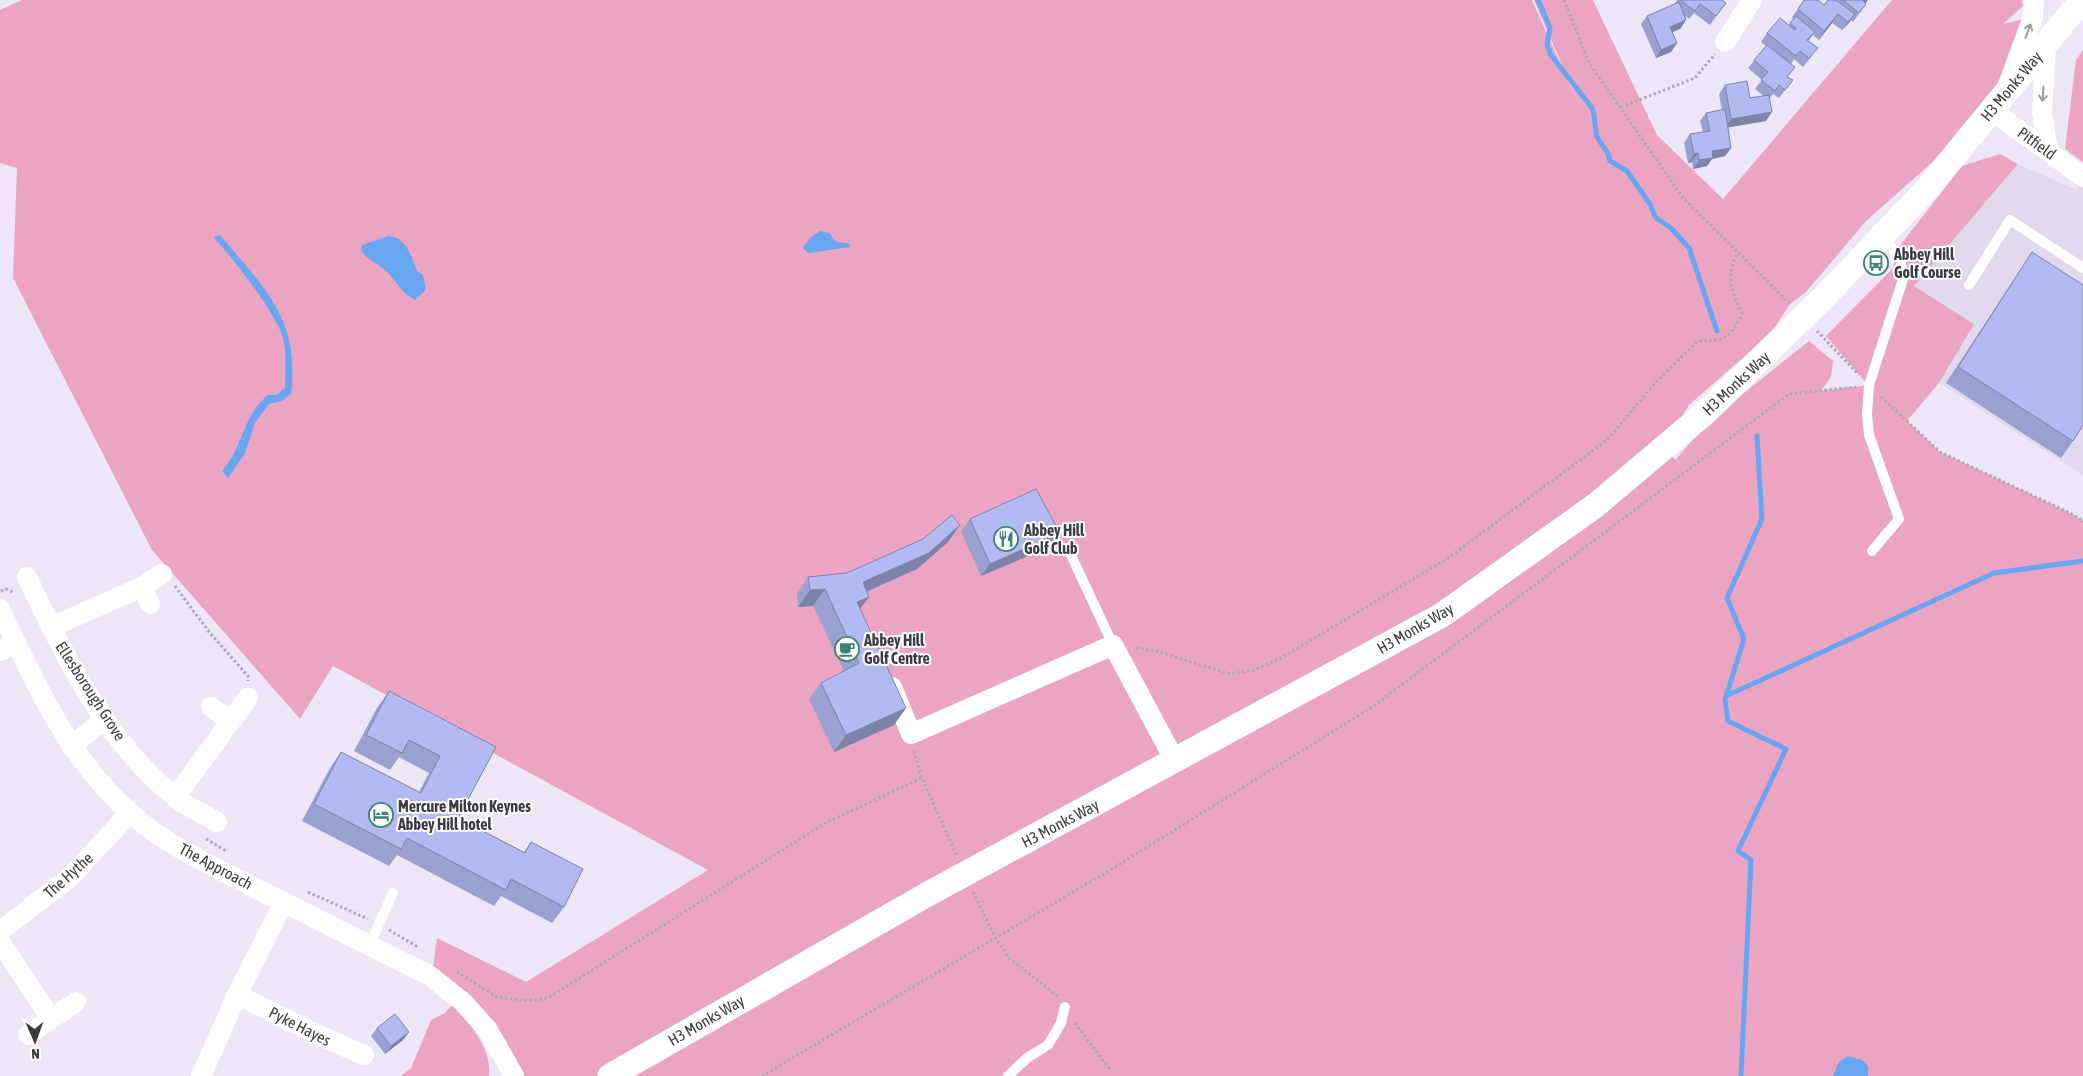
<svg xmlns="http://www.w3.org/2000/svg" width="2083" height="1076" font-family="'Asap Condensed',sans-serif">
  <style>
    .built { fill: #e0d8ed }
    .green { fill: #eba5c3 }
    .water { fill: #68a6f2 }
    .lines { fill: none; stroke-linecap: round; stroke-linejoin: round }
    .stream { stroke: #68a6f2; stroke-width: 5 }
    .path { stroke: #aca7b4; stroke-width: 3; stroke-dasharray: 2.5 2.5; stroke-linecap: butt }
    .service { stroke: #fff; stroke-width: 10 }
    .minor { stroke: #fff; stroke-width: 20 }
    .tertiary { stroke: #fff; stroke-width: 25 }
    .wall { fill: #9aa0cf }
    .shaded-wall { fill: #7d82a9 }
    .building { fill: #b3baf1; stroke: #7d82a9 }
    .oneway { stroke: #9e9da0 }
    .labels { text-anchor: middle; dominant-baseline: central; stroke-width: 4; stroke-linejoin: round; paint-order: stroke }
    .street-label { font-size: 16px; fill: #3d3b41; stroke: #fff }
    .poi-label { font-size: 16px; font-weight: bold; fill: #3d3b41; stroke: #fff; text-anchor: start }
  </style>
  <rect width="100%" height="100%" fill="#ece6f6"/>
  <!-- built -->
  <path class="built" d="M2018 164 2076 190 2083 178V475L1939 383 1974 324 1914 286Z"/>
  <!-- green -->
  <g class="green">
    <path d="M22 0H1532L1583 114 1534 0H1593L1657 135 1723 199 1892 0H2022L2023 6 2003 24 2033 17 1991 110 1866 221 1806 292 1790 304 1770 334 1689 405 1662 449 1680 463 1676 459 1709 421 1809 341 1833 361 1831 377 1821 391 1868 385 1826 336 1893 268 1898 248 1962 166 2000 154 2018 164 1914 286 1974 324 1939 383 1907 421 1940 452 2070 513 2083 521V1076H514L433 967 437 938 526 982 708 870 333 666 300 719 152 550 13 278 17 168 0 163V10Z"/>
    <path d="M2083 50V162L2065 149 2076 60Z"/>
    <path d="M453 1004C470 1026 492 1047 489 1076H401L411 1068 431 1020 445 1013Z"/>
  </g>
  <!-- water -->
  <g class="water">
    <path d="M820 231 830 233C834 242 838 243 848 243L851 247 808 253 803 248 810 238Z"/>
    <path d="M220 235C265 289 300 318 291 394L282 401 269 404 255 423 245 453 228 478 222 471C243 448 243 415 268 395H276L285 388C285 372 287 354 283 338 276 313 232 257 213 237Z"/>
    <path d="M388 236C406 236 412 258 417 271L423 275 426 290 415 300C402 293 397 283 388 273 379 263 368 262 361 250L362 245Z"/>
    <path d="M1848 1056 1862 1060 1868 1066V1076H1833L1839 1062Z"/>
  </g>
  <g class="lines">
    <!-- stream -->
    <g class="stream">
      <path d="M1538 0 1550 28 1547 45 1551 55 1592 108C1596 118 1594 127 1597 136 1601 147 1608 148 1610 161L1627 171 1650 204 1656 218 1671 228 1689 248 1717 331"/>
      <path d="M1726 696 1994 573 2083 561"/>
      <path d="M1741 1076 1751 860 1738 851 1786 749 1728 721 1725 700 1744 639 1727 598 1762 519 1757 436"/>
    </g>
    <!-- path -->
    <g class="path">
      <path d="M1564 0 1589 63 1683 198 1789 303"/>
      <path d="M1621 107 1695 78 1715 54"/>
      <path d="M1817 331 1859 375"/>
      <path d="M1881 397 1940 452 2070 513 2083 521"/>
      <path d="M175 586 209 632 248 676V681"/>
      <path d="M1 591 6 589 13 592"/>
      <path d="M1136 648 1156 651 1230 674 1254 670 1281 658 1447 559 1607 440 1656 382 1698 341C1724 341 1731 338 1742 314 1733 292 1724 275 1738 253"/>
      <path d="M914 751 922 778"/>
      <path d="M206 839 226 851"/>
      <path d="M308 892 368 919"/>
      <path d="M973 892 996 939 1009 958 1059 997"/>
      <path d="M389 930 418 947"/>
      <path d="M457 972 497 997 528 1001 548 998 827 822 922 778 957 856"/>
      <path d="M1075 1023 1111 1071"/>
      <path d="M762 1076 1112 869 1372 707 1789 394 1856 387"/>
    </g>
    <!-- service -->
    <g class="service">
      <path d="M1969 285 2010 220 2083 268"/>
      <path d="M1872 551 1899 519 1869 435 1867 414 1869 385 1904 276 1899 255 1881 237"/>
      <path d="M1071 555 1113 645"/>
      <path d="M369 946 393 893"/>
      <path d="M1008 1076 1027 1058 1048 1045 1061 1023 1065 1007"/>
    </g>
    <!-- minor -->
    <g class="minor">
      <path d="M1725 42 1752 0"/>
      <path d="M2046 45 2042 113 2048 151"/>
      <path d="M2008 85 2033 17 2034 0"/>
      <path d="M1991 110 2083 177"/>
      <path d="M27 577C63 654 107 743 175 797 187 807 204 814 217 822"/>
      <path d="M142 587 150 604"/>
      <path d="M0 609C34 681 68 758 129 812 167 846 218 869 263 892 318 919 373 948 429 975L463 1002 488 1030 514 1076"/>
      <path d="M51 627 142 587 162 574"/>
      <path d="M0 651 16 643"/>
      <path d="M892 687 911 734 1113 645 1175 761"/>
      <path d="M211 707 230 721"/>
      <path d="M71 746 105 719"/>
      <path d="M175 797 248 698"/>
      <path d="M0 931 69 878 130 813"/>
      <path d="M0 941 51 1019"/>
      <path d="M237 995C280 1015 321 1038 364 1055"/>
      <path d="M28 1035 76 1002"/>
      <path d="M201 1076 237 995 284 902"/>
    </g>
    <!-- tertiary -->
    <path class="tertiary" d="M610 1076 928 894 1442 615 1596 505 1706 412 1826 295 1927 189 2082 0"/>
  </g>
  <!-- wall -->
  <g class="wall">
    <path d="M1677 0H1722L1726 3 1710 25 1694 13 1689 19 1685 16 1686 20 1680 29 1673 32 1671 52 1656 58 1641 24 1647 16 1675 4Z"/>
    <path d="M1828 0H1868L1865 3 1866 4 1853 22 1851 20 1842 30 1832 23 1819 40 1813 35 1808 41 1812 56 1803 67 1794 59 1791 64 1788 77 1793 80 1779 98 1773 94 1769 99 1766 121 1728 127 1731 148 1725 156 1712 159 1707 166 1693 169 1692 162 1688 163 1684 143 1690 134 1703 132 1700 121 1706 113 1722 110 1719 94 1725 85 1750 98 1764 96 1755 89 1762 80 1748 68 1766 46 1761 42 1767 33 1789 25 1793 19 1792 17 1798 9 1824 5Z"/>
    <path d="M2032 252 2073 441 2061 458 1946 383Z"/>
    <path d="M970 519 1051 546 981 576 961 532Z"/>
    <path d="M960 525 948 542 917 569 867 592 860 609 906 708 894 725 834 752 809 699 821 683 844 671 813 606 798 607 797 594 808 577 847 573 923 539Z"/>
    <path d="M389 691 496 747 458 818 524 852 531 842 564 907 552 923 501 896 494 906 397 855 389 866 302 821 330 768 341 752 419 792 429 773 399 757 390 770 354 751 377 708Z"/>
    <path d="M377 1028 409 1032 403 1040 385 1054 371 1036Z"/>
  </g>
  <!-- shaded-wall -->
  <g class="shaded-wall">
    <path d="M1864 0H1868L1866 3H1861Z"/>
    <path d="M1838 14 1832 23 1819 40 1824 31Z"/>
    <path d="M1855 14 1849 23 1842 30 1848 22Z"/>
    <path d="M1686 20 1680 29 1664 35 1670 27Z"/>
    <path d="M1677 43 1671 52 1656 58 1661 50Z"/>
    <path d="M1772 112 1766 121 1725 128 1731 119Z"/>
    <path d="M1731 148 1725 156 1712 159 1707 166 1693 169 1699 160 1712 151Z"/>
    <path d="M1698 153 1692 162 1688 163 1694 154Z"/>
    <path d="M960 525 948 542 917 569 851 598 863 582Z"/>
    <path d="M1060 533 1051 546 981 576 990 564Z"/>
    <path d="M825 589 813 606 798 607 810 590Z"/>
    <path d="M869 597 857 613V602Z"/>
    <path d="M906 708 894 725 834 752 846 735Z"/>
    <path d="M409 1032 403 1040 385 1054 391 1046Z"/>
  </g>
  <!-- building -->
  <g class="building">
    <path d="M1680 0H1722L1726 3 1716 16 1700 4 1695 11Z"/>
    <path d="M1804 0H1818L1824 5 1828 0H1836L1855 14 1848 22 1838 14 1824 31 1798 9Z"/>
    <path d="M1843 0H1862L1866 4 1859 13Z"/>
    <path d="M1679 2 1686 20 1670 27 1677 43 1661 50 1647 16Z"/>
    <path d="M1796 16 1815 32 1807 40 1818 48 1809 58 1800 51 1796 56 1767 33 1780 18 1795 30 1796 28 1790 23Z"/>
    <path d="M1767 45 1795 67 1787 77 1793 80 1785 90 1779 85 1775 91 1761 80 1768 72 1754 60Z"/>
    <path d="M1747 81 1750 98 1769 95 1772 112 1731 119 1725 85Z"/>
    <path d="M1725 109 1731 148 1712 151 1713 158 1699 160 1698 153 1694 154 1690 134 1710 131 1706 113Z"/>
    <path d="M2032 252 2083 285V425L2073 441 1958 367Z"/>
    <path d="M1036 489 1060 533 990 564 970 519Z"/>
    <path d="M952 515 960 525 929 553 863 582 869 597 857 602 906 708 846 735 821 683 859 663 825 589 810 590 808 577 847 573 923 539Z"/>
    <path d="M389 691 496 747 458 818 525 853 531 842 583 869 564 907 511 879 506 890 407 838 401 849 314 804 341 752 421 793 440 756 409 740 402 753 366 735Z"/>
    <path d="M395 1014 409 1032 391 1046 377 1028Z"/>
  </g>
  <!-- one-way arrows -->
  <defs><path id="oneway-shaft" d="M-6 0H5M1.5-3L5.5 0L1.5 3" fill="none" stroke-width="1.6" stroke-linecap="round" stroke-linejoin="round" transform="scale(1.25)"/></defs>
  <g class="oneway">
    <use href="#oneway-shaft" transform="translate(2028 31) rotate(-70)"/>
    <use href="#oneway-shaft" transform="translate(2043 94) rotate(94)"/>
  </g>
  <!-- icons -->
  <defs>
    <symbol id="bus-ring" viewBox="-11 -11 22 22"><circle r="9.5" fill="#fff" stroke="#3e8377" stroke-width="1.5"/><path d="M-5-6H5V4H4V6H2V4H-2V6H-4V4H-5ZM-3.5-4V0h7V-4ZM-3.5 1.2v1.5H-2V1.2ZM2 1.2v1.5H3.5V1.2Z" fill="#3e8377"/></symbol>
    <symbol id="restaurant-ring" viewBox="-11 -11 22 22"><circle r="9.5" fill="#fff" stroke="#3e8377" stroke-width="1.5"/><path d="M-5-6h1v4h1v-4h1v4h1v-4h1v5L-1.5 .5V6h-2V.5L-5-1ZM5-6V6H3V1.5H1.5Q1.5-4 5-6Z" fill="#3e8377"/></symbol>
    <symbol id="cafe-ring" viewBox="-11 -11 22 22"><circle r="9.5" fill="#fff" stroke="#3e8377" stroke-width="1.5"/><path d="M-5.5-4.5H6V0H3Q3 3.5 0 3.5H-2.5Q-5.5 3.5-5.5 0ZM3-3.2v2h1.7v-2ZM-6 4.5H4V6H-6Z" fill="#3e8377"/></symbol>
    <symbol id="hotel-ring" viewBox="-11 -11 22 22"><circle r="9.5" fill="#fff" stroke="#3e8377" stroke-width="1.5"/><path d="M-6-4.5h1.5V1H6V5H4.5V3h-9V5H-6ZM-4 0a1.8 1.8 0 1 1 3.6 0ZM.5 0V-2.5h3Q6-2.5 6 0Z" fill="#3e8377"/></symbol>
  </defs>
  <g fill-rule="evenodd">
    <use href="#bus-ring" x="1862" y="249" width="28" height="28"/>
    <use href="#restaurant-ring" x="992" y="525" width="28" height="28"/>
    <use href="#cafe-ring" x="833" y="635" width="28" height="28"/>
    <use href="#hotel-ring" x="367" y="801" width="28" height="28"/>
  </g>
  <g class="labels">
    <!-- street labels -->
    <g class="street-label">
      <text transform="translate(2011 86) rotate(-50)">H3 Monks Way</text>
      <text transform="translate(2037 143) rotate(36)">Pitfield</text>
      <text transform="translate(1736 383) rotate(-43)">H3 Monks Way</text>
      <text transform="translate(1415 628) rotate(-30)">H3 Monks Way</text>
      <text transform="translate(91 691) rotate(57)">Ellesborough Grove</text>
      <text transform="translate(1060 823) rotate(-28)">H3 Monks Way</text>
      <text transform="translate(216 866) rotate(28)">The Approach</text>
      <text transform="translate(68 875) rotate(-42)">The Hythe</text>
      <text transform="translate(706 1020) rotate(-30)">H3 Monks Way</text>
      <text transform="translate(300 1026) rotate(27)">Pyke Hayes</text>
    </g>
    <!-- poi labels -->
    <g class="poi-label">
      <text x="1894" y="254">Abbey Hill<tspan x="1894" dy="18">Golf Course</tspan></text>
      <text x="1024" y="530">Abbey Hill<tspan x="1024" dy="18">Golf Club</tspan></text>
      <text x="864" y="640">Abbey Hill<tspan x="864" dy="18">Golf Centre</tspan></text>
      <text x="398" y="806">Mercure Milton Keynes<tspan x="398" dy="18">Abbey Hill hotel</tspan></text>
    </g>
  </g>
  <!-- north arrow -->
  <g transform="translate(35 1041) rotate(178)" stroke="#ffffff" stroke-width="4" paint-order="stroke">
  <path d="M0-4L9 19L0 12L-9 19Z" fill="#3d3b41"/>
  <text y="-8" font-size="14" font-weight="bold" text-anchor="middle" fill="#3d3b41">N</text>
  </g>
</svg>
